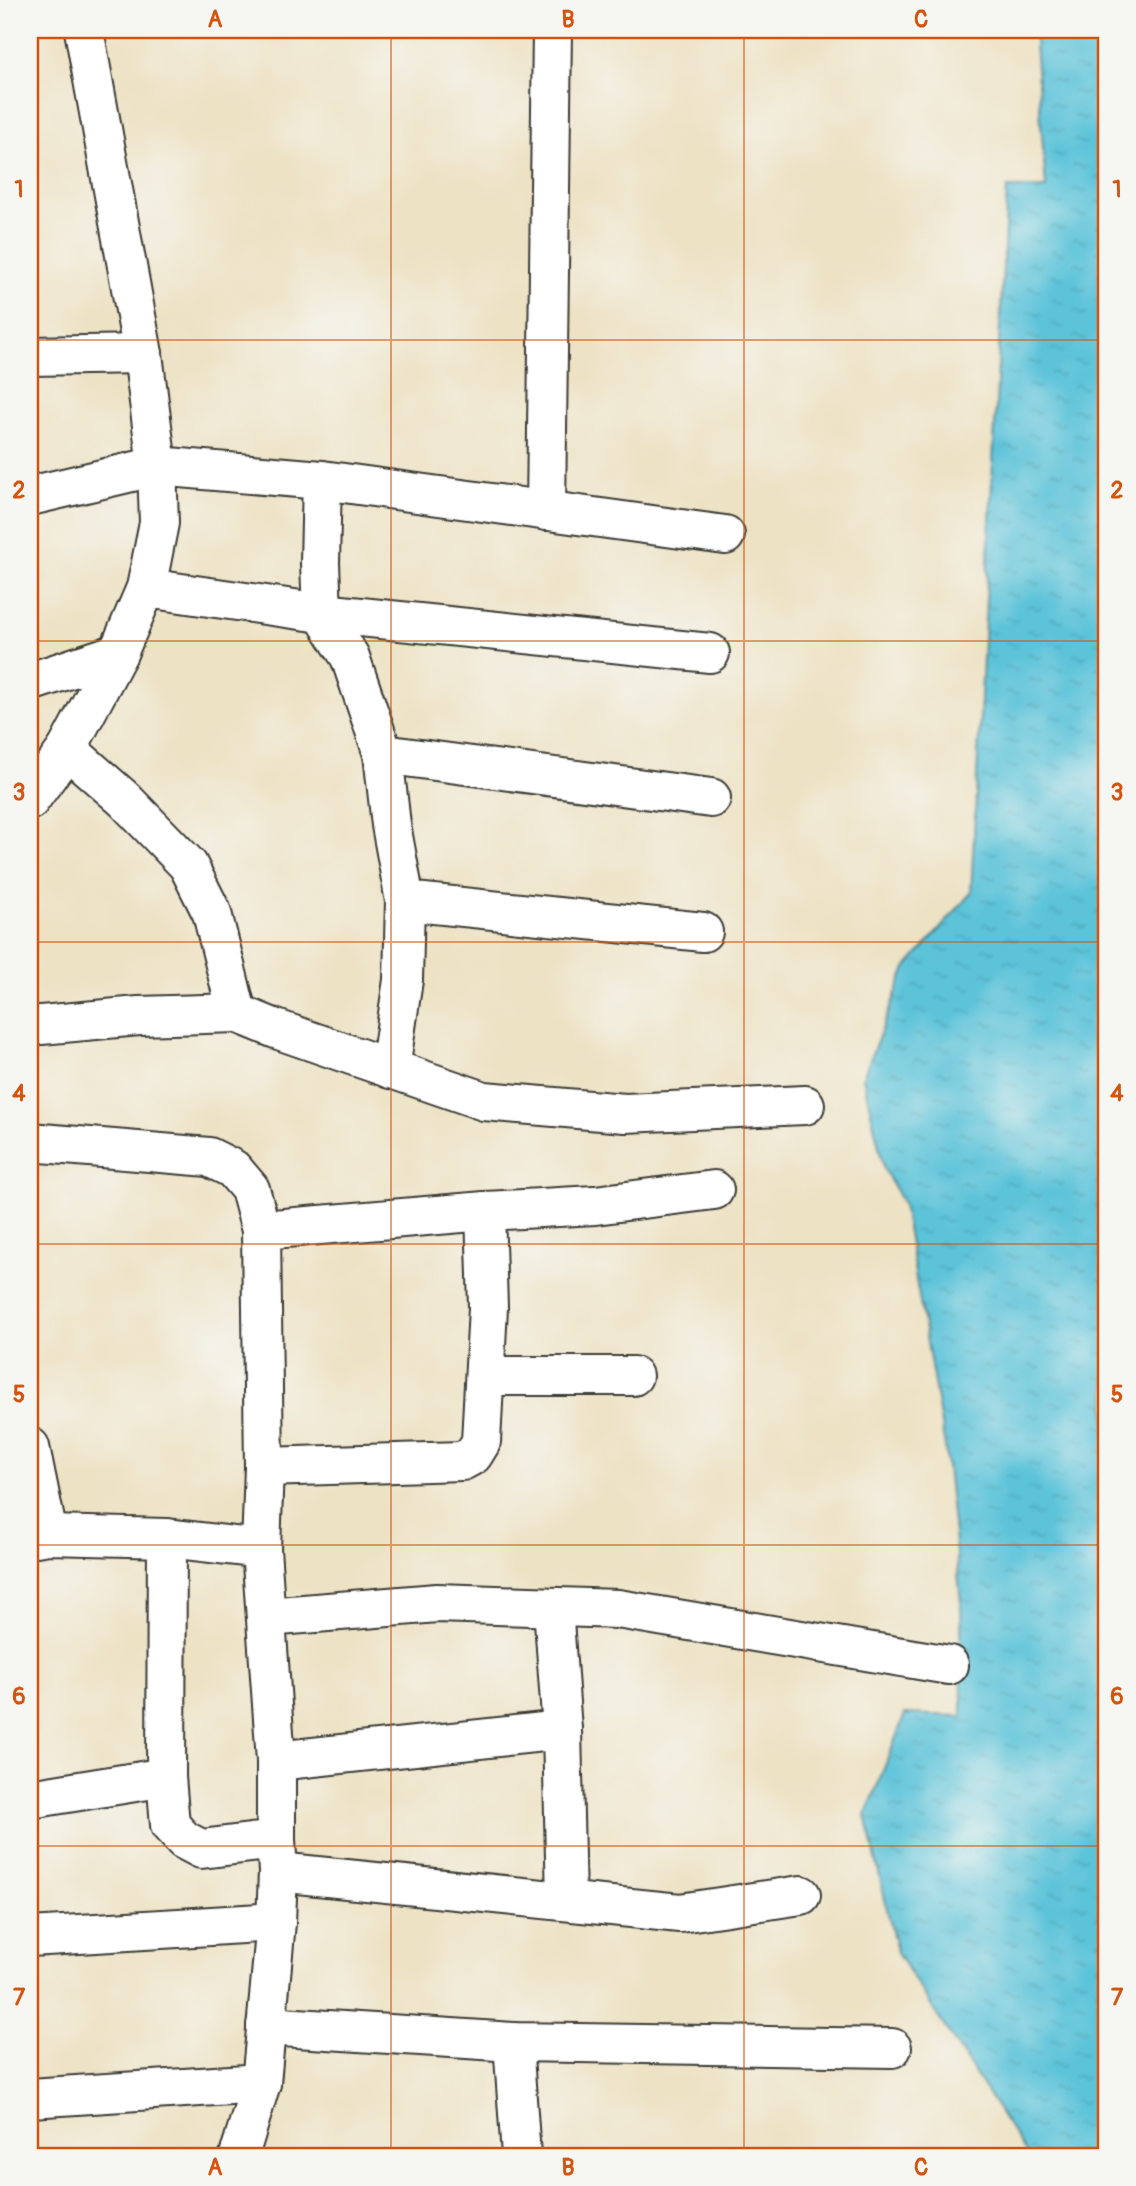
<svg xmlns="http://www.w3.org/2000/svg" width="1136" height="2186" font-family="Pangolin,sans-serif">
  <style>
    .water { fill: url(#water-ripples); stroke: #3c707a; stroke-width: 2 }
    .lines { fill: none; stroke-linecap: round; stroke-linejoin: round }
    .minor-casing { stroke: #3b3a35; stroke-width: 42 }
    .minor { stroke: #fff; stroke-width: 38 }
    .grid { fill: none; stroke: #d4530e; stroke-width: 2; stroke-opacity: 0.55 }
    .neatline { fill: none; stroke: #d4530e; stroke-width: 2.5 }
    .grid-label { font-size: 23px; text-anchor: middle; font-weight: bold; fill: #d4530e }
  </style>
  <defs>
    <pattern id="water-ripples" width="26" height="14" patternUnits="userSpaceOnUse" patternTransform="scale(1.75)"><rect width="26" height="14" fill="#5cc3d9"/><path d="M2 4q2-2 4 0t4 0M15 11q2-2 4 0t4 0" fill="none" stroke="#4fa7ba"/></pattern>
  </defs>
  <rect width="100%" height="100%" fill="#f6f6f2"/>
  <filter id="ink" filterUnits="userSpaceOnUse"><feTurbulence type="fractalNoise" baseFrequency=".0143" numOctaves="2"/><feDisplacementMap in="SourceGraphic" scale="14" xChannelSelector="R" yChannelSelector="G"/><feConvolveMatrix kernelMatrix="1 2 1 2 8 2 1 2 1" color-interpolation-filters="sRGB"/></filter>
  <filter id="wash" filterUnits="userSpaceOnUse"><feTurbulence type="fractalNoise" baseFrequency=".00686" numOctaves="4" result="noise"/><feDisplacementMap in="SourceGraphic" scale="28" xChannelSelector="R" yChannelSelector="G"/><feGaussianBlur stdDeviation="1.57" result="paint"/><feColorMatrix in="noise" values="0 0 0 0 0 0 0 0 0 0 0 0 0 0 0 0 0 1.4 0 .05"/><feComposite in="paint" operator="in"/></filter>
  <g filter="url(#wash)">
    <rect width="100%" height="100%" fill="#ede2c4"/>
    <!-- water -->
    <path class="water" d="M1034 30H1106V2156H1028L897 1953 866 1815 905 1714 962 1716 961 1602 945 1447 903 1204 884 1169 863 1077 906 968 971 893 1007 188H1046Z"/>
  </g>
  <g filter="url(#ink)">
    <g class="lines">
      <defs>
        <g id="minor">
          <path d="M30 356 143 354"/>
          <path d="M322 480 320 563 322 613 350 657 383 754 391 825 405 901 403 980 390 1069"/>
          <path d="M30 496 157 466 322 480 725 535"/>
          <path d="M546 511 552 30"/>
          <path d="M146 588 322 613 710 653"/>
          <path d="M30 682 118 653"/>
          <path d="M67 749 124 799 188 865 212 913 237 1013"/>
          <path d="M383 754 711 798"/>
          <path d="M30 800 67 749 118 653 146 588 159 523 157 466 143 354 84 30"/>
          <path d="M405 901 703 932"/>
          <path d="M30 1026 139 1016 237 1013 276 1029 484 1101 625 1113 805 1105"/>
          <path d="M30 1142 209 1157 233 1169 250 1189 261 1230 264 1467 261 1549 276 1761V1840L278 1872 276 1922 261 2083 239 2156"/>
          <path d="M261 1230 485 1211 595 1205 714 1190"/>
          <path d="M486 1376H633"/>
          <path d="M30 1447 48 1535"/>
          <path d="M264 1467 462 1461 473 1455 481 1442 488 1307 485 1211"/>
          <path d="M30 1538 48 1535 167 1538 261 1549"/>
          <path d="M167 1538 166 1777 170 1825 184 1840 201 1849 276 1840"/>
          <path d="M553 1607 562 1730 566 1901"/>
          <path d="M267 1617 437 1603 618 1609 949 1665"/>
          <path d="M276 1761 562 1730"/>
          <path d="M30 1799 166 1777"/>
          <path d="M278 1872 680 1913 801 1895"/>
          <path d="M30 1937 276 1922"/>
          <path d="M266 2026 513 2042 892 2048"/>
          <path d="M513 2042 521 2156"/>
          <path d="M30 2098 261 2083"/>
        </g>
      </defs>
      <!-- minor casing -->
      <use href="#minor" class="minor-casing"/>
      <!-- minor -->
      <use href="#minor" class="minor"/>
    </g>
  </g>
  <!-- grid -->
  <path class="grid" d="M391 30V2156M744 30V2156M30 340H1106M30 641H1106M30 942H1106M30 1244H1106M30 1545H1106M30 1846H1106"/>
  <!-- margin -->
  <rect width="1136" height="2186" fill="none" stroke="#f6f6f2" stroke-width="77"/>
  <rect x="38" y="38" width="1060" height="2110" class="neatline"/>
  <g class="grid-label">
    <text x="215" y="27">A</text>
    <text x="568" y="27">B</text>
    <text x="921" y="27">C</text>
    <text x="19" y="197">1</text>
    <text x="1117" y="197">1</text>
    <text x="19" y="498">2</text>
    <text x="1117" y="498">2</text>
    <text x="19" y="800">3</text>
    <text x="1117" y="800">3</text>
    <text x="19" y="1101">4</text>
    <text x="1117" y="1101">4</text>
    <text x="19" y="1402">5</text>
    <text x="1117" y="1402">5</text>
    <text x="19" y="1704">6</text>
    <text x="1117" y="1704">6</text>
    <text x="19" y="2005">7</text>
    <text x="1117" y="2005">7</text>
    <text x="215" y="2175">A</text>
    <text x="568" y="2175">B</text>
    <text x="921" y="2175">C</text>
  </g>
</svg>
